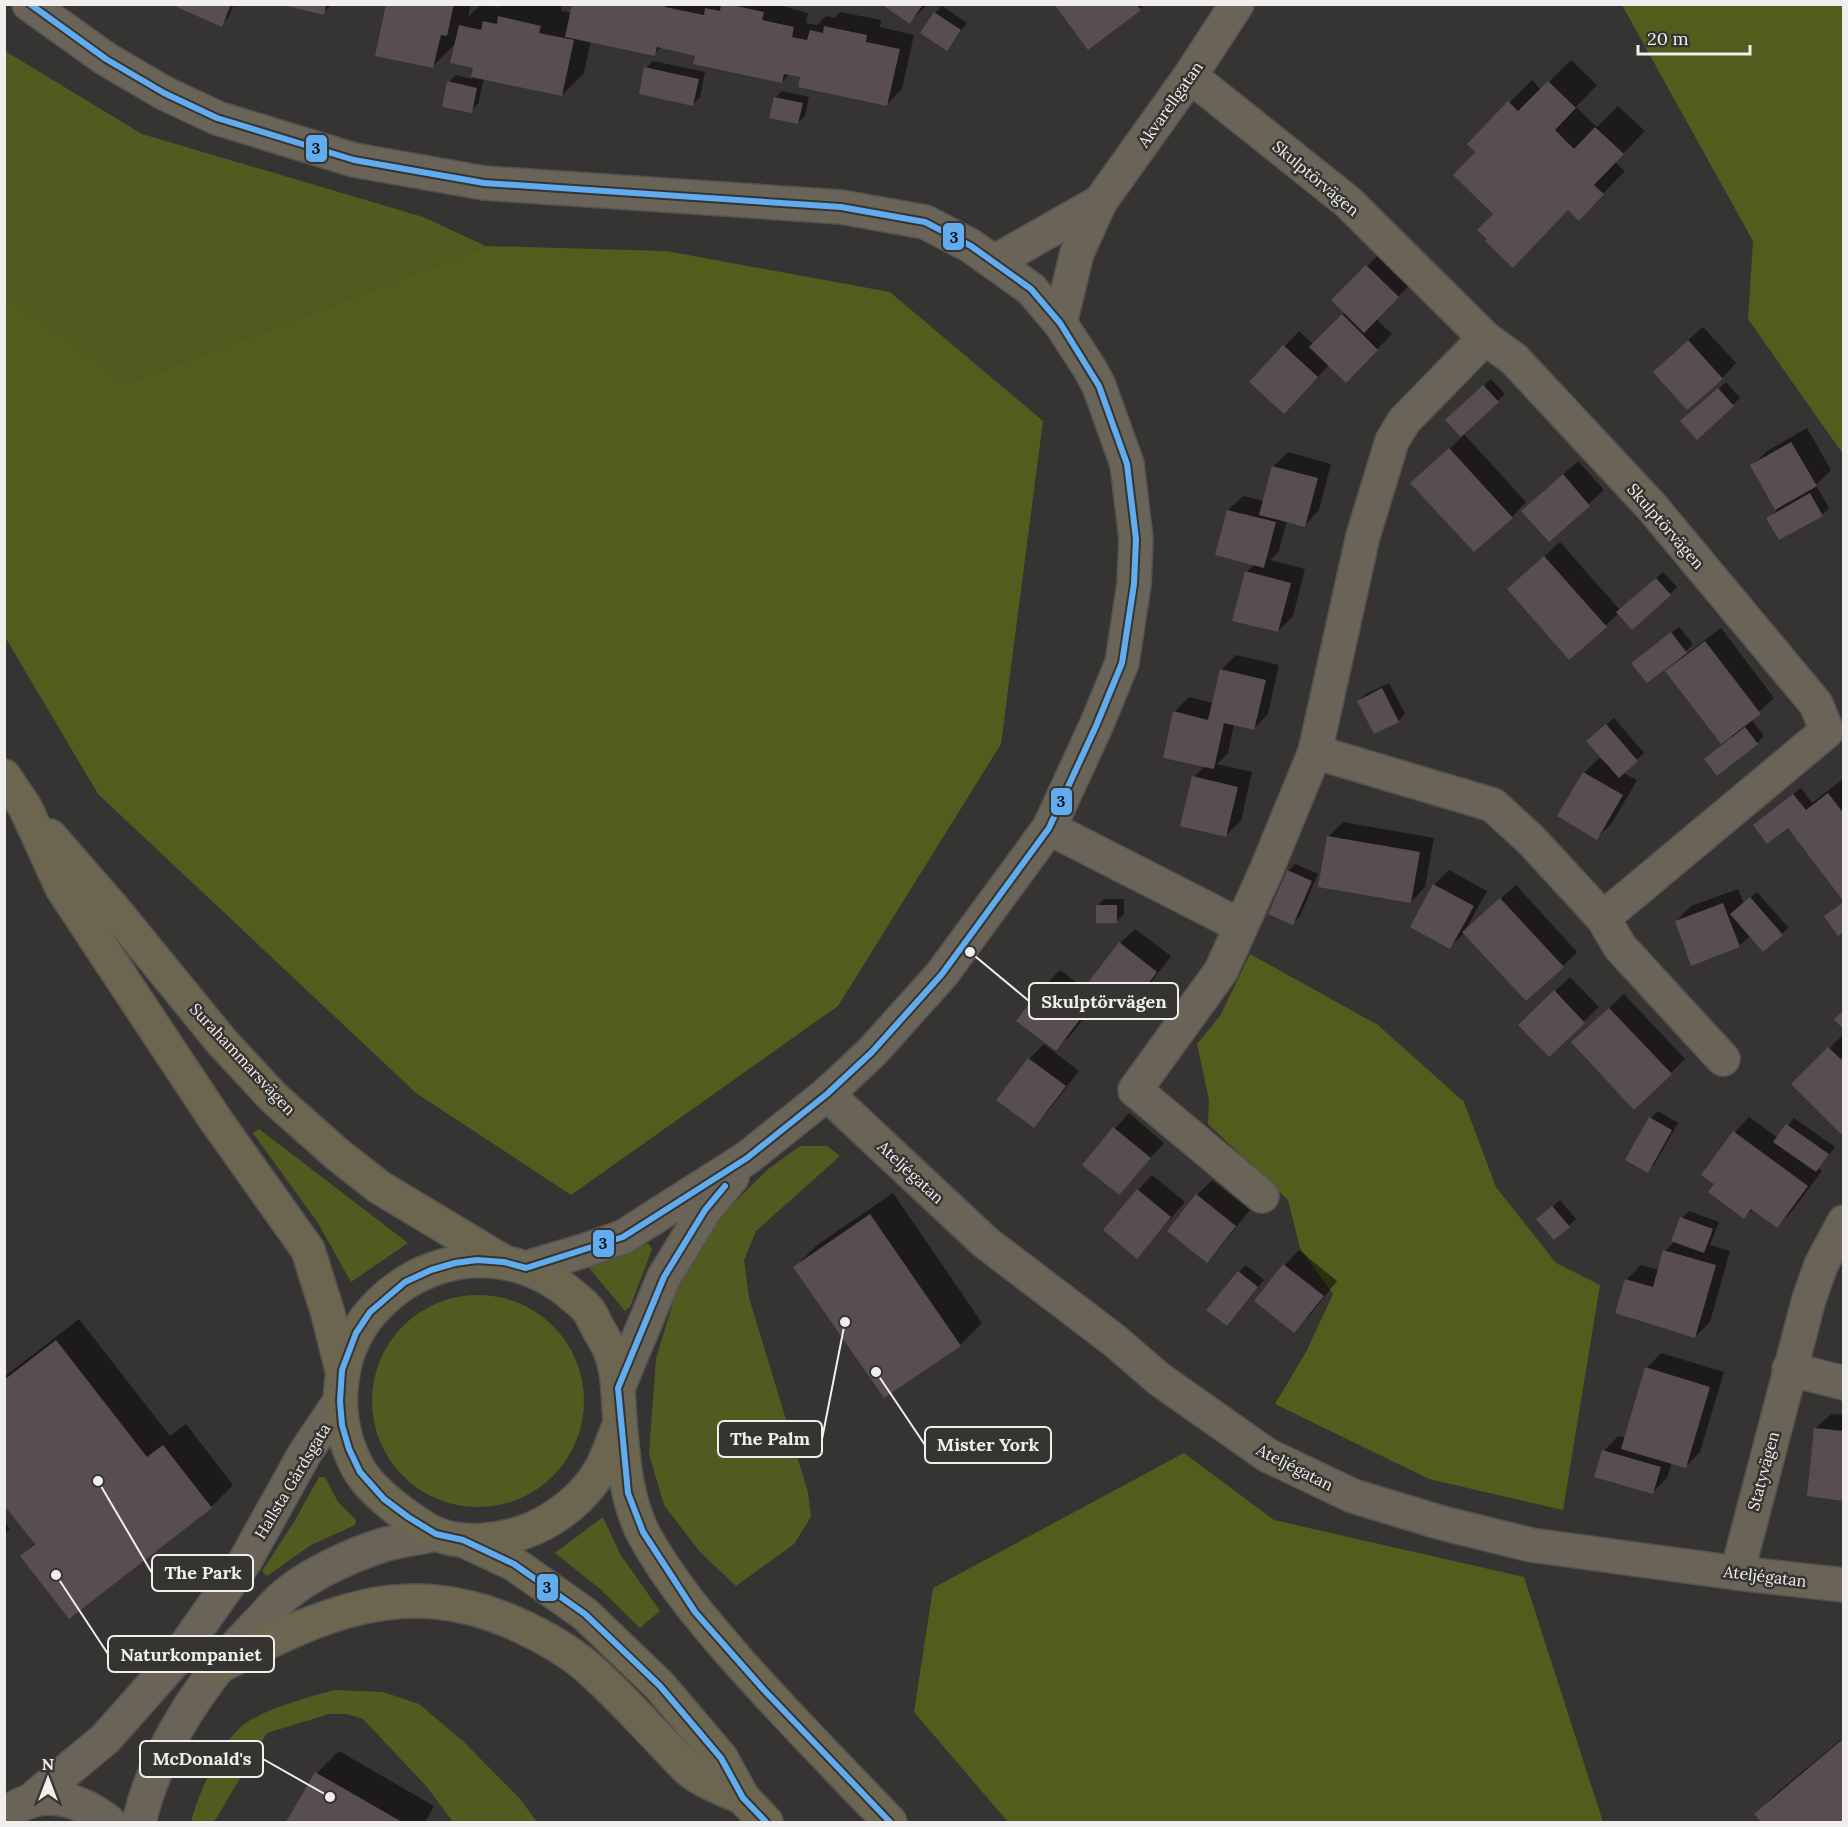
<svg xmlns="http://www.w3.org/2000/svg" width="1848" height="1827" font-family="Lora,serif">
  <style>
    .green { fill: #515b1f }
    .forest { fill: #515c1d }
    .shadow { fill: #0007 }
    .building { fill: #574d53 }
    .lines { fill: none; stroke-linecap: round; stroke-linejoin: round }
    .minor-casing { stroke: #525251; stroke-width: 36 }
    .tertiary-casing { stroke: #525251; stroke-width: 36 }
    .primary-casing { stroke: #525251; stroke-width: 36 }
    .minor { stroke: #696457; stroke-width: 33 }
    .tertiary { stroke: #696457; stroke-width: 33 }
    .primary { stroke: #6c654f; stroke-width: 33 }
    .bus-1-casing { stroke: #363431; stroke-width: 10 }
    .bus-1 { stroke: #60acee; stroke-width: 6 }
    .labels { text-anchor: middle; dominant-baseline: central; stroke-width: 5; stroke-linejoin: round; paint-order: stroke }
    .street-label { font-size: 16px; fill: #f0efed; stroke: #363431 }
    .leader { fill: none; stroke: #f0efed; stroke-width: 2 }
    .callout-dot { fill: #f0efed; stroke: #363431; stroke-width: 2 }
    .callout { fill: #363431; stroke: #f0efed; stroke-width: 2 }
    .callout-label { font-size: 18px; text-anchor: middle; font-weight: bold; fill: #f0efed }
    .line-badge { stroke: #363431; stroke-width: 2 }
    .pale-badge-label { font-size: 16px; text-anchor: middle; font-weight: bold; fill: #111 }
  </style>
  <rect width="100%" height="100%" fill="#353432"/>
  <!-- green -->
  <g class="green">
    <path d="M5 51 142 134 423 217 486 246 127 383 12 299 5 306Z"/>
    <path d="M259 1129 408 1243 351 1282 318 1223 253 1133Z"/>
    <path d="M800 1146H827L840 1156 756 1231 744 1260 749 1298 808 1492 811 1517 794 1544 736 1586 700 1552 664 1505 649 1454 656 1359 677 1289 710 1227 767 1170Z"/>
    <path d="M648 1243 652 1249 630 1307 625 1311 589 1268 591 1263 618 1257Z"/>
    <circle cx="478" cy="1401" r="106"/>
    <path d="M319 1477H325L338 1502 356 1520 355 1525 311 1545 267 1576 262 1571 294 1522Z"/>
    <path d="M603 1517 620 1554 660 1611 640 1628 599 1588 555 1553Z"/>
    <path d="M334 1690 383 1692 419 1704 463 1741 520 1799 537 1822H453L427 1787 363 1719 347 1714H329L267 1733 214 1822H191C198 1794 220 1744 243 1725 265 1709 308 1697 334 1690Z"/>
  </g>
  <!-- forest -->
  <g class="forest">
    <path d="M1622 5H1843V454L1748 319 1753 241Z"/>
    <path d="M486 246 666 251 890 292 1043 421 1001 744 838 1006 571 1195 416 1093 98 794 5 637 4 306 12 299 127 383Z"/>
    <path d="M1250 954 1378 1025 1464 1102 1496 1187 1556 1263 1600 1285 1563 1510 1429 1479 1275 1404 1306 1352 1333 1294 1300 1248 1288 1200 1208 1124 1209 1100 1197 1044 1220 1016Z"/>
    <path d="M1184 1453 1274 1520 1524 1577 1603 1822H1008L914 1712 933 1588Z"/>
  </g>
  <!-- shadow -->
  <g class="shadow">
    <path d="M174 4H234L228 18 221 25Z"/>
    <path d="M286 4H332L323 13Z"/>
    <path d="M388 4H471L468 17 481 4 499 7 501 4H562L561 11 572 13 573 4H776L808 13 806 23 817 25 826 16 834 18 840 12 881 20 880 27 914 35 902 89 887 104 801 76 790 73 782 82 698 50 661 47 654 54 591 40 584 73 562 95 484 78 478 104 471 111 449 82 456 75 472 79 475 67 456 43 433 66Z"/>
    <path d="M884 4H928L910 22Z"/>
    <path d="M1056 4H1145L1140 9Z"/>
    <path d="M942 6 967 23 947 49 935 13Z"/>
    <path d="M1571 60 1597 85 1576 107 1597 127 1618 106 1645 131 1615 162 1625 171 1601 196 1569 209 1495 214 1477 152 1469 144 1532 80 1541 90Z"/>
    <path d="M653 61 705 72 700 97 693 104 646 68Z"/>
    <path d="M782 91 809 97 805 116 798 123 775 98Z"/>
    <path d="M1382 251 1413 282 1376 319 1392 334 1346 381 1329 365 1298 398 1251 382 1299 331 1314 345 1345 312 1333 300Z"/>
    <path d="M1703 327 1736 363 1722 378 1669 357Z"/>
    <path d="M1491 379 1505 394 1463 433 1526 502 1512 517 1427 469 1462 437 1447 420Z"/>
    <path d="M1726 382 1740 398 1697 438 1689 415Z"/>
    <path d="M1807 428 1831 470 1816 485 1829 508 1822 515 1768 518 1777 510 1752 466 1767 451Z"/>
    <path d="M1288 452 1331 464 1319 510 1305 525 1287 520 1279 551 1270 560 1305 569 1293 616 1278 631 1246 572 1255 564 1228 510 1243 496 1264 501 1273 467Z"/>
    <path d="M1578 461 1604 490 1549 540 1538 496Z"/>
    <path d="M1560 542 1620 610 1663 572 1677 587 1670 594 1619 613 1570 658 1509 589Z"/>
    <path d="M1679 627 1693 644 1685 652 1686 654 1721 628 1774 698 1751 719 1764 736 1757 743 1732 737 1667 672 1682 657 1681 655 1640 656Z"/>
    <path d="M1236 655 1279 665 1268 714 1254 728 1234 724 1228 753 1217 764 1252 772 1241 821 1226 835 1194 777 1205 766 1174 712 1189 697 1213 703 1221 670Z"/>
    <path d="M1389 683 1405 714 1398 721 1359 701 1366 694Z"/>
    <path d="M1614 718 1644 753 1623 773 1637 780 1612 823 1597 838 1584 773 1599 758 1607 763 1595 734Z"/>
    <path d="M1843 779 1844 898 1782 818 1755 825 1801 788 1812 803Z"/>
    <path d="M1343 822 1434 838 1425 887 1411 902 1328 837Z"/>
    <path d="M1295 864 1318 874 1300 916 1293 923 1288 871Z"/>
    <path d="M1449 870 1487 891 1466 929 1516 885 1577 952 1563 966 1465 932 1450 947 1412 926 1434 885Z"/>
    <path d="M1738 889 1744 903 1757 892 1788 927 1782 934 1751 935 1739 946 1676 921 1691 906Z"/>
    <path d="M1104 899H1124V914L1117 921 1097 906Z"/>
    <path d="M1135 929 1171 956 1140 997 1125 1012 1120 943Z"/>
    <path d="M1060 970 1098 999 1071 1035 1056 1049 1018 1021 1045 985Z"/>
    <path d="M1570 977 1599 1007 1549 1055 1534 1010Z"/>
    <path d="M1624 994 1685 1059 1671 1073 1588 1028Z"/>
    <path d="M1844 1034V1135L1793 1084Z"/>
    <path d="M1044 1044 1079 1071 1048 1111 1033 1126 1029 1059Z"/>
    <path d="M1658 1111 1678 1123 1654 1165 1647 1171 1651 1118Z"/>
    <path d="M1129 1113 1164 1143 1119 1193 1084 1164Z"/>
    <path d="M1749 1117 1778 1138 1794 1118 1835 1147 1818 1168 1822 1171 1792 1211 1777 1226 1753 1209 1744 1217 1716 1184 1704 1175 1735 1132Z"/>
    <path d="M1152 1175 1185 1202 1137 1257 1138 1190Z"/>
    <path d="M1212 1180 1250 1210 1221 1246 1207 1261 1169 1231 1197 1195Z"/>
    <path d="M893 1193 982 1323 960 1345 795 1267 817 1245Z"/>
    <path d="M1560 1200 1576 1219 1569 1226 1545 1213Z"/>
    <path d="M1689 1211 1719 1222 1710 1245 1730 1251 1710 1322 1695 1337 1626 1280 1641 1265 1659 1270 1665 1251 1675 1241 1682 1218Z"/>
    <path d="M1299 1250 1337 1281 1309 1316 1294 1331 1256 1300 1285 1265Z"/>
    <path d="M1246 1265 1264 1280 1234 1317 1239 1272Z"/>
    <path d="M79 1319 170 1436 186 1424 233 1485 211 1507 22 1556 35 1542 4 1503V1377Z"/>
    <path d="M1661 1353 1724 1372 1700 1452 1686 1466 1672 1462 1667 1478 1652 1493 1604 1451 1618 1436 1626 1438 1647 1368Z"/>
    <path d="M1831 1414 1844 1415V1499L1816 1428Z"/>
    <path d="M4 1521 10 1529 4 1535Z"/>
    <path d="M1844 1737V1822H1763L1756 1814 1778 1792Z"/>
    <path d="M339 1751 434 1806 425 1822H288L317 1773Z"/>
  </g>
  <!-- building -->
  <g class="building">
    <path d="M170 4H231L222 27Z"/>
    <path d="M386 4H454L447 36 441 35 433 68 375 56Z"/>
    <path d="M572 4H666L665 7 704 15 705 8 720 11 721 4H727L764 12 762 20 794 27 792 37 807 40 810 30 823 33 824 26 867 35 866 42 900 49 887 106 798 87 800 77 784 74 782 83 693 64 695 56 657 47 655 56 565 37Z"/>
    <path d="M881 4H923L910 24Z"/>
    <path d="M1054 4H1136L1141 10 1088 50Z"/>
    <path d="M283 5H326L324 15Z"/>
    <path d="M934 12 961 30 947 51 920 33Z"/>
    <path d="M498 16 541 26 539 33 574 40 562 96 471 77 473 68 450 63 459 25 481 30 483 21 497 24Z"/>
    <path d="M644 67 699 79 693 106 639 94Z"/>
    <path d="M447 81 477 88 472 113 442 107Z"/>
    <path d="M1548 81 1576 108 1555 130 1574 149 1595 127 1624 154 1594 185 1604 194 1579 221 1568 210 1513 268 1485 241 1487 239 1477 230 1493 214 1453 175 1475 152 1467 144 1508 101 1518 111Z"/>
    <path d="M774 97 803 103 798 124 769 118Z"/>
    <path d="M1366 265 1399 297 1364 333 1331 300Z"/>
    <path d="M1342 314 1378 350 1346 383 1309 347Z"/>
    <path d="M1688 340 1723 379 1687 410 1653 372Z"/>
    <path d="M1283 345 1318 377 1284 414 1249 382Z"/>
    <path d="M1483 385 1499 402 1461 437 1445 420Z"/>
    <path d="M1718 388 1734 406 1697 440 1680 421Z"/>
    <path d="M1791 442 1817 486 1775 510 1750 465Z"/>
    <path d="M1449 448 1513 518 1474 552 1410 483Z"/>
    <path d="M1272 466 1318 478 1305 527 1259 515Z"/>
    <path d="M1563 474 1590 506 1549 542 1521 511Z"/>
    <path d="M1810 493 1823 516 1779 540 1766 518Z"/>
    <path d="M1227 510 1276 522 1264 568 1215 555Z"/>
    <path d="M1544 556 1607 627 1569 660 1507 589Z"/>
    <path d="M1245 571 1291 583 1278 632 1232 621Z"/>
    <path d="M1656 578 1671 595 1632 630 1616 612Z"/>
    <path d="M1671 632 1687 653 1647 683 1631 663Z"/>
    <path d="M1705 641 1761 714 1721 744 1665 671Z"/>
    <path d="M1220 669 1266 680 1254 730 1224 723 1214 769 1163 758 1173 711 1208 720Z"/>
    <path d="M1382 688 1399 722 1374 734 1357 701Z"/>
    <path d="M1606 724 1638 761 1619 778 1586 741Z"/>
    <path d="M1745 727 1758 744 1717 776 1704 759Z"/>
    <path d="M1583 772 1623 795 1597 840 1557 816Z"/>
    <path d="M1192 776 1238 787 1226 837 1180 826Z"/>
    <path d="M1828 793 1844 814V902L1788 828 1767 844 1753 825 1793 794 1806 810Z"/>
    <path d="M1327 836 1420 852 1411 903 1318 887Z"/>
    <path d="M1287 870 1312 881 1293 925 1268 914Z"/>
    <path d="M1433 884 1474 906 1450 949 1410 927Z"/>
    <path d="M1750 897 1783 935 1763 952 1730 914Z"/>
    <path d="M1500 898 1564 967 1526 1001 1462 932Z"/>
    <path d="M1844 902V932L1838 936 1824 916Z"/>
    <path d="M1723 903 1740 947 1691 966 1675 921Z"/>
    <rect x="1096" y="905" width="21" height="18"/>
    <path d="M1119 942 1157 972 1125 1014 1087 984Z"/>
    <path d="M1044 984 1084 1014 1056 1051 1016 1021Z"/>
    <path d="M1554 990 1585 1023 1549 1057 1518 1025Z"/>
    <path d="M1609 1008 1672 1074 1634 1110 1571 1042Z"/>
    <path d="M1844 1010V1030L1834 1019Z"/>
    <path d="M1828 1047 1844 1062V1137L1791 1084Z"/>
    <path d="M1028 1058 1066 1086 1034 1128 996 1100Z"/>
    <path d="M1649 1117 1672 1130 1648 1173 1625 1160Z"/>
    <path d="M1786 1124 1829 1154 1816 1172 1773 1142Z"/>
    <path d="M1113 1127 1151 1158 1119 1195 1082 1165Z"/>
    <path d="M1733 1131 1808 1186 1777 1228 1751 1209 1744 1219 1708 1192 1714 1184 1701 1175Z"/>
    <path d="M1137 1189 1171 1217 1137 1259 1103 1230Z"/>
    <path d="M1196 1194 1236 1226 1207 1263 1167 1231Z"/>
    <path d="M1552 1206 1570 1227 1554 1240 1536 1219Z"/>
    <path d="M870 1214 961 1346 884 1398 793 1267Z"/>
    <path d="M1680 1217 1713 1229 1704 1253 1671 1241Z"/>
    <path d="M1663 1250 1716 1265 1695 1338 1615 1313 1625 1279 1653 1287Z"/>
    <path d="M1283 1264 1324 1296 1294 1333 1254 1301Z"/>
    <path d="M1238 1271 1258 1287 1227 1326 1206 1310Z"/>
    <path d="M56 1340 147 1457 163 1445 212 1508 69 1619 20 1556 35 1544 4 1505V1380Z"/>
    <path d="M1645 1367 1710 1387 1686 1468 1621 1449Z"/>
    <path d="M1814 1428 1844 1431V1501L1807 1496Z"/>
    <path d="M1602 1450 1661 1467 1653 1494 1594 1477Z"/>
    <path d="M1844 1738V1822H1761L1754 1814Z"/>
    <path d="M315 1772 402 1822H286Z"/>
  </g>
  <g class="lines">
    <defs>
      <g id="minor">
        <path d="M1190 76 1348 202 1485 338 1514 359 1651 506 1816 704 1827 731 1603 918 1531 840 1493 805 1315 752"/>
        <path d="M994 262 1100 202"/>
        <path d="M1060 323 1077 253 1100 202 1190 76 1237 4"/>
        <path d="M1049 828 1241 926"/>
        <path d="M1603 918 1620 947 1723 1059"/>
        <path d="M827 1094 985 1242 1115 1341 1159 1379 1267 1455 1353 1496 1442 1523 1531 1545 1737 1573 1844 1585"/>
        <path d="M1262 1196 1135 1090 1221 971 1266 871 1315 752 1363 536 1392 441 1404 421 1485 338"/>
        <path d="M1789 1369 1844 1383"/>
        <path d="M1737 1573 1809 1299 1821 1265 1844 1222"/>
      </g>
      <g id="tertiary">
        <path d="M29 4 106 59 164 93 217 118 354 160 484 183 841 207 925 222 971 246 1031 289 1060 323 1090 369 1099 386 1127 464 1136 539 1134 584 1122 663 1096 726 1049 828 942 974 872 1052 827 1094 747 1158 623 1237 583 1251 526 1268"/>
        <path d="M618 1388 664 1277 705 1210 732 1177"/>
        <path d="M30 1801 105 1739 176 1659 245 1561 305 1453 340 1401"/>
        <path d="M4 1813C13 1809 21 1804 30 1801 59 1792 87 1805 109 1822"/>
        <path d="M139 1822C157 1745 207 1673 263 1618 271 1609 279 1599 289 1592 312 1573 354 1554 383 1545 400 1540 419 1538 436 1534"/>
      </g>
      <g id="primary">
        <path d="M4 776 25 807 62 888 215 1119 308 1250 328 1314 342 1370"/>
        <path d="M50 836 111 906 222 1042 274 1098 337 1154 379 1187 502 1261"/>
        <path d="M620 1423C614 1437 609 1454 602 1467 586 1497 555 1521 524 1532 498 1541 463 1545 436 1534 422 1528 408 1517 396 1508 382 1497 366 1483 358 1468 329 1415 336 1345 380 1303 409 1274 451 1257 492 1261 523 1264 550 1276 573 1296 578 1300 584 1305 588 1310 592 1315 595 1323 598 1328 602 1336 608 1344 611 1353 619 1375 618 1398 620 1421 623 1459 626 1500 644 1535 670 1582 704 1622 739 1662 788 1717 839 1769 890 1822"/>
        <path d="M467 1542 514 1564 585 1614 660 1686 721 1758 743 1798 766 1822"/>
        <path d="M220 1666C320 1615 403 1574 514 1623 543 1636 571 1651 594 1673 619 1696 642 1721 665 1745 674 1754 683 1766 694 1774 708 1784 727 1790 743 1798"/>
      </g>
    </defs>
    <!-- minor casing -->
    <use href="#minor" class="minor-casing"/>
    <!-- tertiary casing -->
    <use href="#tertiary" class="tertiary-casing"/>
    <!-- primary casing -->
    <use href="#primary" class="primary-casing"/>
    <!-- minor -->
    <use href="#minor" class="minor"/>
    <!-- tertiary -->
    <use href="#tertiary" class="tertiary"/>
    <!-- primary -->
    <use href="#primary" class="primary"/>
    <defs>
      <g id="bus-1">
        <path d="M30 4 106 59 164 93 217 118 354 160 484 183 841 207 925 222 971 246 1031 289 1060 323 1099 386 1127 464 1136 539 1134 584 1122 663 1096 726 1049 828 942 974 872 1052 827 1094 747 1158 623 1237 526 1268 504 1262 477 1260 455 1263 431 1270 405 1282 370 1312 356 1333 342 1370 340 1401 342 1425 349 1449 360 1472 384 1499 408 1517 436 1534 463 1540 514 1564 585 1614 660 1686 721 1758 743 1798 766 1822"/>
        <path d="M725 1186 705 1210 664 1277 618 1388 628 1493 643 1532 695 1612 764 1690 890 1822"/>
      </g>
    </defs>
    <!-- bus-1 casing -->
    <use href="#bus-1" class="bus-1-casing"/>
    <!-- bus-1 -->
    <use href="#bus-1" class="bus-1"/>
  </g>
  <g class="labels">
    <!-- street labels -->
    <g class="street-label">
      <text transform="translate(1170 104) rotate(-55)">Akvarellgatan</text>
      <text transform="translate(1316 178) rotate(40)">Skulptörvägen</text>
      <text transform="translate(1666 526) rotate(49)">Skulptörvägen</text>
      <text transform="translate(243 1059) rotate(47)">Surahammarsvägen</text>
      <text transform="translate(911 1172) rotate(43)">Ateljégatan</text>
      <text transform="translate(1295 1467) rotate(27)">Ateljégatan</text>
      <text transform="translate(1763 1471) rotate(-75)">Statyvägen</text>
      <text transform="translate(292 1481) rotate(-59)">Hallsta Gårdsgata</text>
      <text transform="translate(1765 1576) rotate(7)">Ateljégatan</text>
    </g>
  </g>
  <!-- callouts -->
  <path class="leader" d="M970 952L1029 1001M845 1322L822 1439M876 1372L925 1445M98 1481L152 1573M56 1575L108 1654M330 1797L263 1759"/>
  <g class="callout-dot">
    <circle cx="970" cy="952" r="6"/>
    <circle cx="845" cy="1322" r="6"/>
    <circle cx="876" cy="1372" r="6"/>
    <circle cx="98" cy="1481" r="6"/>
    <circle cx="56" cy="1575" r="6"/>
    <circle cx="330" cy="1797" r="6"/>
  </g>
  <g class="callout">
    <rect x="1029" y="983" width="149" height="36" rx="6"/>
    <rect x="718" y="1421" width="104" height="36" rx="6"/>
    <rect x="925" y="1427" width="126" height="36" rx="6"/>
    <rect x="152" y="1555" width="101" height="36" rx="6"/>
    <rect x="108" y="1636" width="166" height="36" rx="6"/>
    <rect x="140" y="1741" width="123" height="36" rx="6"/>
  </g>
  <g class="callout-label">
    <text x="1104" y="1008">Skulptörvägen</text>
    <text x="770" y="1445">The Palm</text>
    <text x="988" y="1451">Mister York</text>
    <text x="203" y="1579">The Park</text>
    <text x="191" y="1661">Naturkompaniet</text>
    <text x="202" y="1765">McDonald's</text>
  </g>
  <g class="line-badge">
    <rect x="305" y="134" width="23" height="29" rx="6" fill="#60acee"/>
    <rect x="942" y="222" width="23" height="29" rx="6" fill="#60acee"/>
    <rect x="1050" y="787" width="23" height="29" rx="6" fill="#60acee"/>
    <rect x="592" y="1229" width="23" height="29" rx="6" fill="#60acee"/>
    <rect x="536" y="1573" width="23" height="29" rx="6" fill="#60acee"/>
  </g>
  <g class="pale-badge-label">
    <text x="316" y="154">3</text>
    <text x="954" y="243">3</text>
    <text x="1061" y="807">3</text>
    <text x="603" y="1249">3</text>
    <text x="547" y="1593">3</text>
  </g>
  <!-- border -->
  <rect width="1848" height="1827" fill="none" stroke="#f0efed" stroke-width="12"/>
  <!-- north arrow -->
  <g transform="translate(48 1779)" stroke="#363431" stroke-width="4.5" paint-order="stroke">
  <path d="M0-4.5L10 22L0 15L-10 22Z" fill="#f0efed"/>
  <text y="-9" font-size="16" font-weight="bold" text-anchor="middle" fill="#f0efed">N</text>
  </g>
  <!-- scale -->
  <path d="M1638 45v9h112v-9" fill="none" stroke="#f0efed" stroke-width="3"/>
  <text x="1647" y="45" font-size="18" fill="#f0efed" stroke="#363431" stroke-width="4.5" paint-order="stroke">20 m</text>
</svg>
